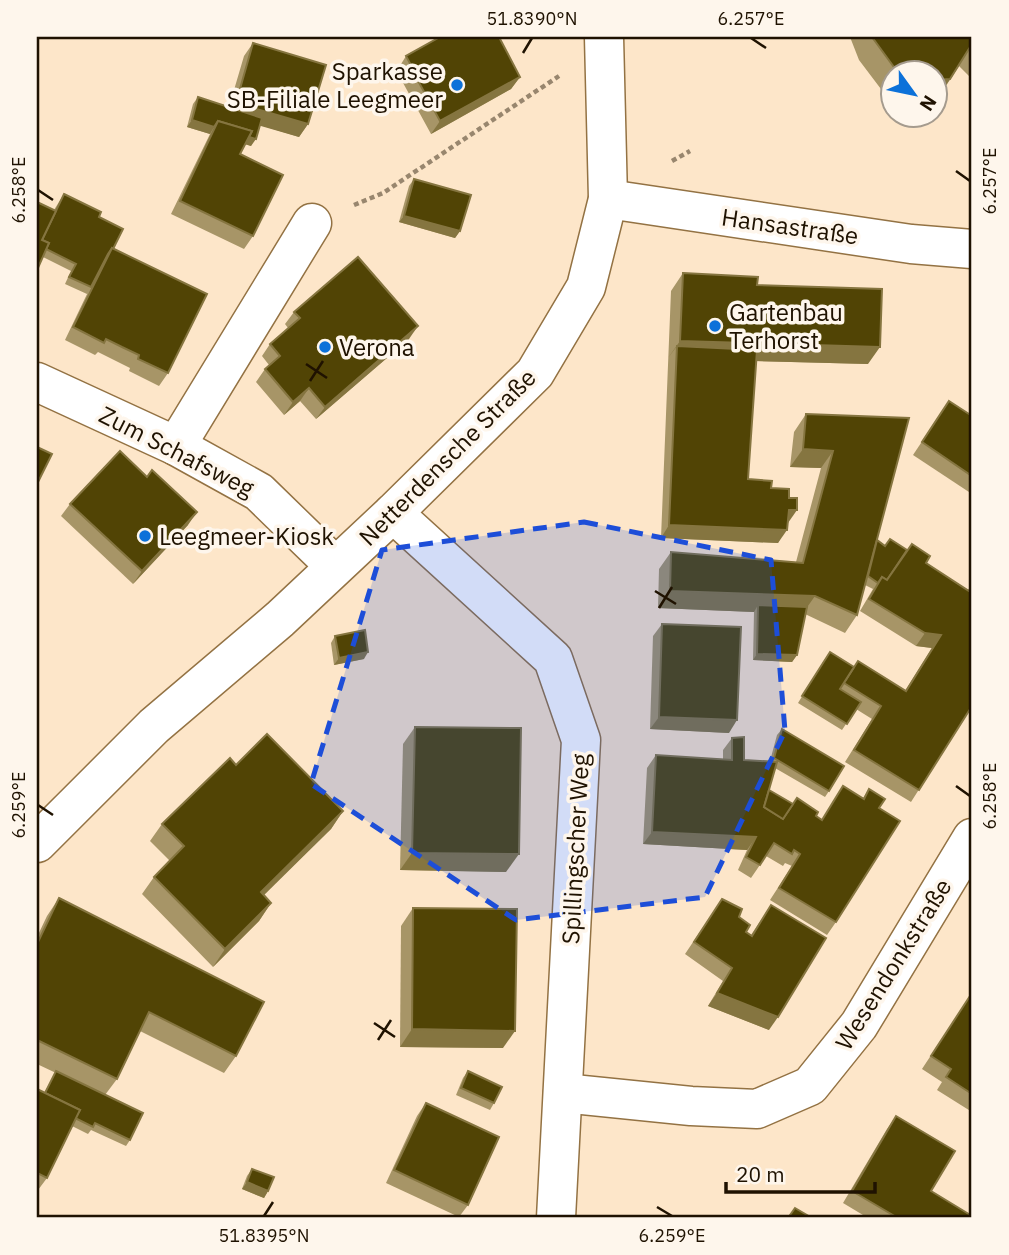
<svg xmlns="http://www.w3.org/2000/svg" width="1009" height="1255" font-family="'IBM Plex Sans',sans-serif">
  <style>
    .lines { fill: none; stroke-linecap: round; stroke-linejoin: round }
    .street-casing { stroke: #937243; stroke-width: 41 }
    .secondary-casing { stroke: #937243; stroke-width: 41 }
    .path { stroke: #98866e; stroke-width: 4.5; stroke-dasharray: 5 3.5; stroke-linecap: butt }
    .street { stroke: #fff; stroke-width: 38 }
    .secondary { stroke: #fff; stroke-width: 38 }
    .wall { fill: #a79567 }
    .shaded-wall { fill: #857540 }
    .building { fill: #514405; stroke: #857540; stroke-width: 2 }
    .marked { fill: #1d4ed8; fill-opacity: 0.2; stroke: #1d4ed8; stroke-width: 5; stroke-dasharray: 14 9; stroke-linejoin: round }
    .ticks { fill: none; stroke: #1f1201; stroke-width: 2.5 }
    .poi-dot { fill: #0c71d9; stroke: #fef6ec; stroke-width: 2.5 }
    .labels { text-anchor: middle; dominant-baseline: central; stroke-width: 7; stroke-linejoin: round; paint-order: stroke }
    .poi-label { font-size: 24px; fill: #1f1201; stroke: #fef6ec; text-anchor: start }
    .street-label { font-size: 24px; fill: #1f1201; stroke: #fef6ec }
    .neatline { fill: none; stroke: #1f1201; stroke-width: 2.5 }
    .ticks-label { font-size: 18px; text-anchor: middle; fill: #1f1201 }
  </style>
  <rect width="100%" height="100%" fill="#fde6c9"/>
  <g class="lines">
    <defs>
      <g id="street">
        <path d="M608 199 911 244 972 249"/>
        <path d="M37 382 176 446 259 492 335 566"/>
        <path d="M176 446 312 223"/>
        <path d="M393 513 553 659 581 740 556 1218"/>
        <path d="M563 1093 691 1106 757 1109 810 1086 859 1025 972 838"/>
      </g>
      <path id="secondary" d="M37 843 154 726 280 619 393 513 535 373 586 287 608 199 604 37"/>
    </defs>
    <!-- street casing -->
    <use href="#street" class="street-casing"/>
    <!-- secondary casing -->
    <use href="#secondary" class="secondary-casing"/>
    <!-- path -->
    <g class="path">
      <path d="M672 161 690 151"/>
      <path d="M354 205 383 193 559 76"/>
    </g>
    <!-- street -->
    <use href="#street" class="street"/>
    <!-- secondary -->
    <use href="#secondary" class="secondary"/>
  </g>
  <!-- wall -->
  <g class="wall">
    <path d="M850 37H972V79L959 66 936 101 935 74H893V101H890L859 60Z"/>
    <path d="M253 43 308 124 299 137 260 125 251 146 245 144 240 154 253 236 244 249 171 214 210 134 187 127 193 104 198 97 229 107 244 56Z"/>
    <path d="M406 56 520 77 511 89 431 134 402 81 403 79 398 69Z"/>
    <path d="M414 179 460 231 455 238 399 222 409 186Z"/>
    <path d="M64 194 99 217 168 373 159 386 129 371 130 368 98 352 95 355 65 340 88 292 87 294 65 284 71 271 43 257 54 210Z"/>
    <path d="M683 273 757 285 868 364 756 361 748 479 771 488 788 523 778 543 661 538 671 291Z"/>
    <path d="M294 312 409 339 316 419 300 401 284 415 256 382 265 369 269 365 262 356 270 344 288 328 285 324Z"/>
    <path d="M949 401 972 416V494L913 455Z"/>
    <path d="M806 414 909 418 877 540 885 545 926 563 968 590 972 584V706L911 802 845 762 872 719 856 709 842 730 798 703 825 659 854 667 905 691 932 648 916 646 860 611 873 589 865 585 857 615 845 633 805 614 797 655 792 662 753 660 754 612 658 608 659 569 671 552 796 562 821 468 790 467 794 432Z"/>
    <path d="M70 504 188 525 133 584 61 516Z"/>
    <path d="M662 624 729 733 650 729 653 636Z"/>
    <path d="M335 636 364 659 334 665 331 643Z"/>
    <path d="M415 727 506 872 400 870 403 744Z"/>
    <path d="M782 729 829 791 825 797 775 768 769 790 793 804 822 820 843 786 863 798 869 789 879 808 836 922 827 935 770 900 792 866 785 863 783 866 766 856 751 878 738 870 747 850 643 844 647 768 656 755 723 759V750L732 738 744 760 770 761 777 735Z"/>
    <path d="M236 765 343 811 331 829 263 895 271 903 259 921 213 967 142 894 154 877 170 861 150 841 162 824Z"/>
    <path d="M59 898 236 1056 224 1073 140 1031 117 1079 105 1095 130 1140 126 1146 91 1130 88 1134 72 1126 47 1178 38 1190H37V1089L44 1093 56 1073 37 1064V937L47 916Z"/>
    <path d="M722 899 739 917 746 932 751 935 771 905 769 1030 708 1006 723 981 685 954Z"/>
    <path d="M413 908 503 1048 400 1047 401 926Z"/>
    <path d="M970 996 972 997V1112L937 1090 942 1082 922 1069Z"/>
    <path d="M468 1071 494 1103 490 1110 456 1095 463 1078Z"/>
    <path d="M426 1103 468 1205 459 1217 386 1183 417 1116Z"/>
    <path d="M896 1116 931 1191 972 1218H868L843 1203 887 1129Z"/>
    <path d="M252 1169 268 1191 264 1198 242 1189 247 1176Z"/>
  </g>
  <!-- shaded-wall -->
  <g class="shaded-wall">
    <path d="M520 77 511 89 431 134 440 121Z"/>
    <path d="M950 79 936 101 935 80Z"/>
    <path d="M236 103 308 124 299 137 227 116Z"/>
    <path d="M192 120 214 127 210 134 187 127Z"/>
    <path d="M215 127 256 139 251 146 212 134Z"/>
    <path d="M404 216 460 231 455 238 399 222Z"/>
    <path d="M418 326 409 339 316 419 325 407Z"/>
    <path d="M680 341 880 347 868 364 676 359 677 346 668 358Z"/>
    <path d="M309 388 300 401 284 415 293 402Z"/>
    <path d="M803 449 833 451 821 468 790 467Z"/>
    <path d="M789 510H797L788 523 780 522Z"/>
    <path d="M197 512 188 525 133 584 142 571Z"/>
    <path d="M669 525 787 530 778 543 661 538Z"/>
    <path d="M670 591 815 596 803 613 758 605 754 612 658 608Z"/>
    <path d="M925 633 941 635 932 648 916 646Z"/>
    <path d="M368 652 364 659 334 665 339 658Z"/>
    <path d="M757 654 797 655 792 662 753 660Z"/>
    <path d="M659 717 737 720 729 733 650 729Z"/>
    <path d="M343 811 331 829 249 910 261 892Z"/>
    <path d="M652 832 756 837 747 850 643 844Z"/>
    <path d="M412 853 519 854 506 872 400 870Z"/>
    <path d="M271 903 259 921 213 967 225 949Z"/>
    <path d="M717 993 778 1017 769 1030 708 1006Z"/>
    <path d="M412 1029 515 1031 503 1048 400 1047Z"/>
    <path d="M247 1182 268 1191 264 1198 242 1189Z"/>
  </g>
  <!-- building -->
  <g class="building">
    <path d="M440 37H499L520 77 440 121 411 68 412 67 406 56Z"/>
    <path d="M872 37H972V44L950 79 935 80V74H899Z"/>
    <path d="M253 43 326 65 308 124 236 103Z"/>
    <path d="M198 97 262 118 256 139 249 137 252 131 218 121 214 127 192 120Z"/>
    <path d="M218 121 252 131 240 154 283 175 253 236 180 201Z"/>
    <path d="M414 179 471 195 460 231 404 216Z"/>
    <path d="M64 194 101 212 99 217 123 229 113 249 112 248 108 254 91 287 69 277 76 264 46 249 49 243 42 240Z"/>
    <path d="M37 202 56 211 42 240 49 243 37 270Z"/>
    <path d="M112 248 207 294 168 373 138 359 139 355 122 347 106 339 104 343 73 327Z"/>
    <path d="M358 257 418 326 325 407 309 388 293 402 265 369 280 356 270 344 300 318 294 312Z"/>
    <path d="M683 273 758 277 757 285 882 289 880 347 680 341Z"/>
    <path d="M677 346 757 350 748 479 772 481 771 488 789 489V498H797V510H789L787 530 669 525Z"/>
    <path d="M949 401 972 416V476L922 442Z"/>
    <path d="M806 414 909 418 857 615 815 596 670 591 671 552 803 563 833 451 803 449Z"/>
    <path d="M37 447 52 454 37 484Z"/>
    <path d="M120 451 147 477 152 470 197 512 142 571 70 504Z"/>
    <path d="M890 539 907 550 887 580 882 577 878 583 868 576 877 540 885 546Z"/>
    <path d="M912 544 930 556 926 563 969 591 972 586V706L919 790 854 750 881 706 844 683 858 661 906 691 941 635 925 633 869 599 882 577 887 580Z"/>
    <path d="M758 605 807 607 797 655 757 654Z"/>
    <path d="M662 624 741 627 737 720 659 717Z"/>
    <path d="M365 630 368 652 339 658 335 636Z"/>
    <path d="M830 652 854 667 840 689 861 702 847 724 802 696Z"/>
    <path d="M415 727 521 728 519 854 412 853Z"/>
    <path d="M782 729 844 766 829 791 774 758Z"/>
    <path d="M267 734 343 811 261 892 271 903 225 949 154 877 184 846 162 824 230 758 236 765Z"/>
    <path d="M744 737V760L777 762 764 807 783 819 797 798 818 812 816 816 822 820 843 786 864 799 869 789 885 799 879 808 900 821 836 922 779 888 800 854 794 850 792 854 774 843 760 865 746 857 756 837 652 832 656 755 732 760V738Z"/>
    <path d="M769 790 793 804 783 819 764 807Z"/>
    <path d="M59 898 264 1002 236 1056 149 1012 117 1079 37 1040V944Z"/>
    <path d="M722 899 742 909 739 917 750 925 746 932 752 936 771 905 826 938 778 1017 717 993 732 968 694 942Z"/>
    <path d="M413 908 517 909 515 1031 412 1029Z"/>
    <path d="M970 996 972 997V1094L946 1077 951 1069 931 1056Z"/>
    <path d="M56 1071 143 1113 130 1140 95 1123 93 1127 75 1118 80 1110 45 1093Z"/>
    <path d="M468 1071 502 1087 494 1103 461 1088Z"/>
    <path d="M37 1089 80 1110 47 1178 37 1173Z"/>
    <path d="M426 1103 499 1137 468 1205 394 1170Z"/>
    <path d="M896 1116 955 1151 931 1191 972 1216V1218H898L852 1191Z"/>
    <path d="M252 1169 274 1177 268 1191 247 1182Z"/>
    <path d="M795 1208 812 1218H788Z"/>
  </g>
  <!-- marked area -->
  <path class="marked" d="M584 522 771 560 785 731 705 897 516 920 311 784 382 550Z"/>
  <!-- ticks -->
  <path class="ticks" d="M751 38 766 48M523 53 532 38M956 171 970 181M38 190 53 200M306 364 327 378M310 381 323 361M655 591 676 604M659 608 672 587M956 786 970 796M38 805 53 815M374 1023 395 1037M378 1040 391 1020M657 1207 672 1216M264 1216 273 1202"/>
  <!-- markers -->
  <g class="poi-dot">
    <circle cx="457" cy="85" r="7"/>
    <circle cx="715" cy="326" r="7"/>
    <circle cx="325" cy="347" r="7"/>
    <circle cx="145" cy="536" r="7"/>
  </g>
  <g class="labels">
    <!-- poi labels -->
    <g class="poi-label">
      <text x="443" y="71" text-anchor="end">Sparkasse<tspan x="443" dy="28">SB-Filiale Leegmeer</tspan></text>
      <text x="729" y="312">Gartenbau<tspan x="729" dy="28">Terhorst</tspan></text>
      <text x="339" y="347">Verona</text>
      <text x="159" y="536">Leegmeer-Kiosk</text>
    </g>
    <!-- street labels -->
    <g class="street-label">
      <text transform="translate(790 226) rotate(8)">Hansastraße</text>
      <text transform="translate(177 451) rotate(27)">Zum Schafsweg</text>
      <text transform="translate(447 457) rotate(-45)">Netterdensche Straße</text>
      <text transform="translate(575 849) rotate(-87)">Spillingscher Weg</text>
      <text transform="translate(893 964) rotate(-58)">Wesendonkstraße</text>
    </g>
  </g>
  <!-- border -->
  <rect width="1009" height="1255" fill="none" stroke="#fef6ec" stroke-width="77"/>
  <!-- north arrow -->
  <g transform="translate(914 94) rotate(123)"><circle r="33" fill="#fef6ec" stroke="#a59b8e" stroke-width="2"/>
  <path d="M0-5L12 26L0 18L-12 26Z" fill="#0c71d9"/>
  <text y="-10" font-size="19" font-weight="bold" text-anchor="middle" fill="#1f1201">N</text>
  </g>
  <!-- scale -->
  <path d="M726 1182v10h149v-10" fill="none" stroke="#1f1201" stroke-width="3.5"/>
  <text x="736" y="1182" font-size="21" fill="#1f1201" stroke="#fef6ec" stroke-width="5" paint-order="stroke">20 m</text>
  <rect x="38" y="38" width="932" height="1178" class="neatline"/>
  <g class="ticks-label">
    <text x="532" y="25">51.8390°N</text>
    <text x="751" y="25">6.257°E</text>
    <text transform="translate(990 181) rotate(-90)" y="6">6.257°E</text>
    <text transform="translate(19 190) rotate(-90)" y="6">6.258°E</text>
    <text transform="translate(990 796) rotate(-90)" y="6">6.258°E</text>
    <text transform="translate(19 805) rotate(-90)" y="6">6.259°E</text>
    <text x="264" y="1242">51.8395°N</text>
    <text x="672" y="1242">6.259°E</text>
  </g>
</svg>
